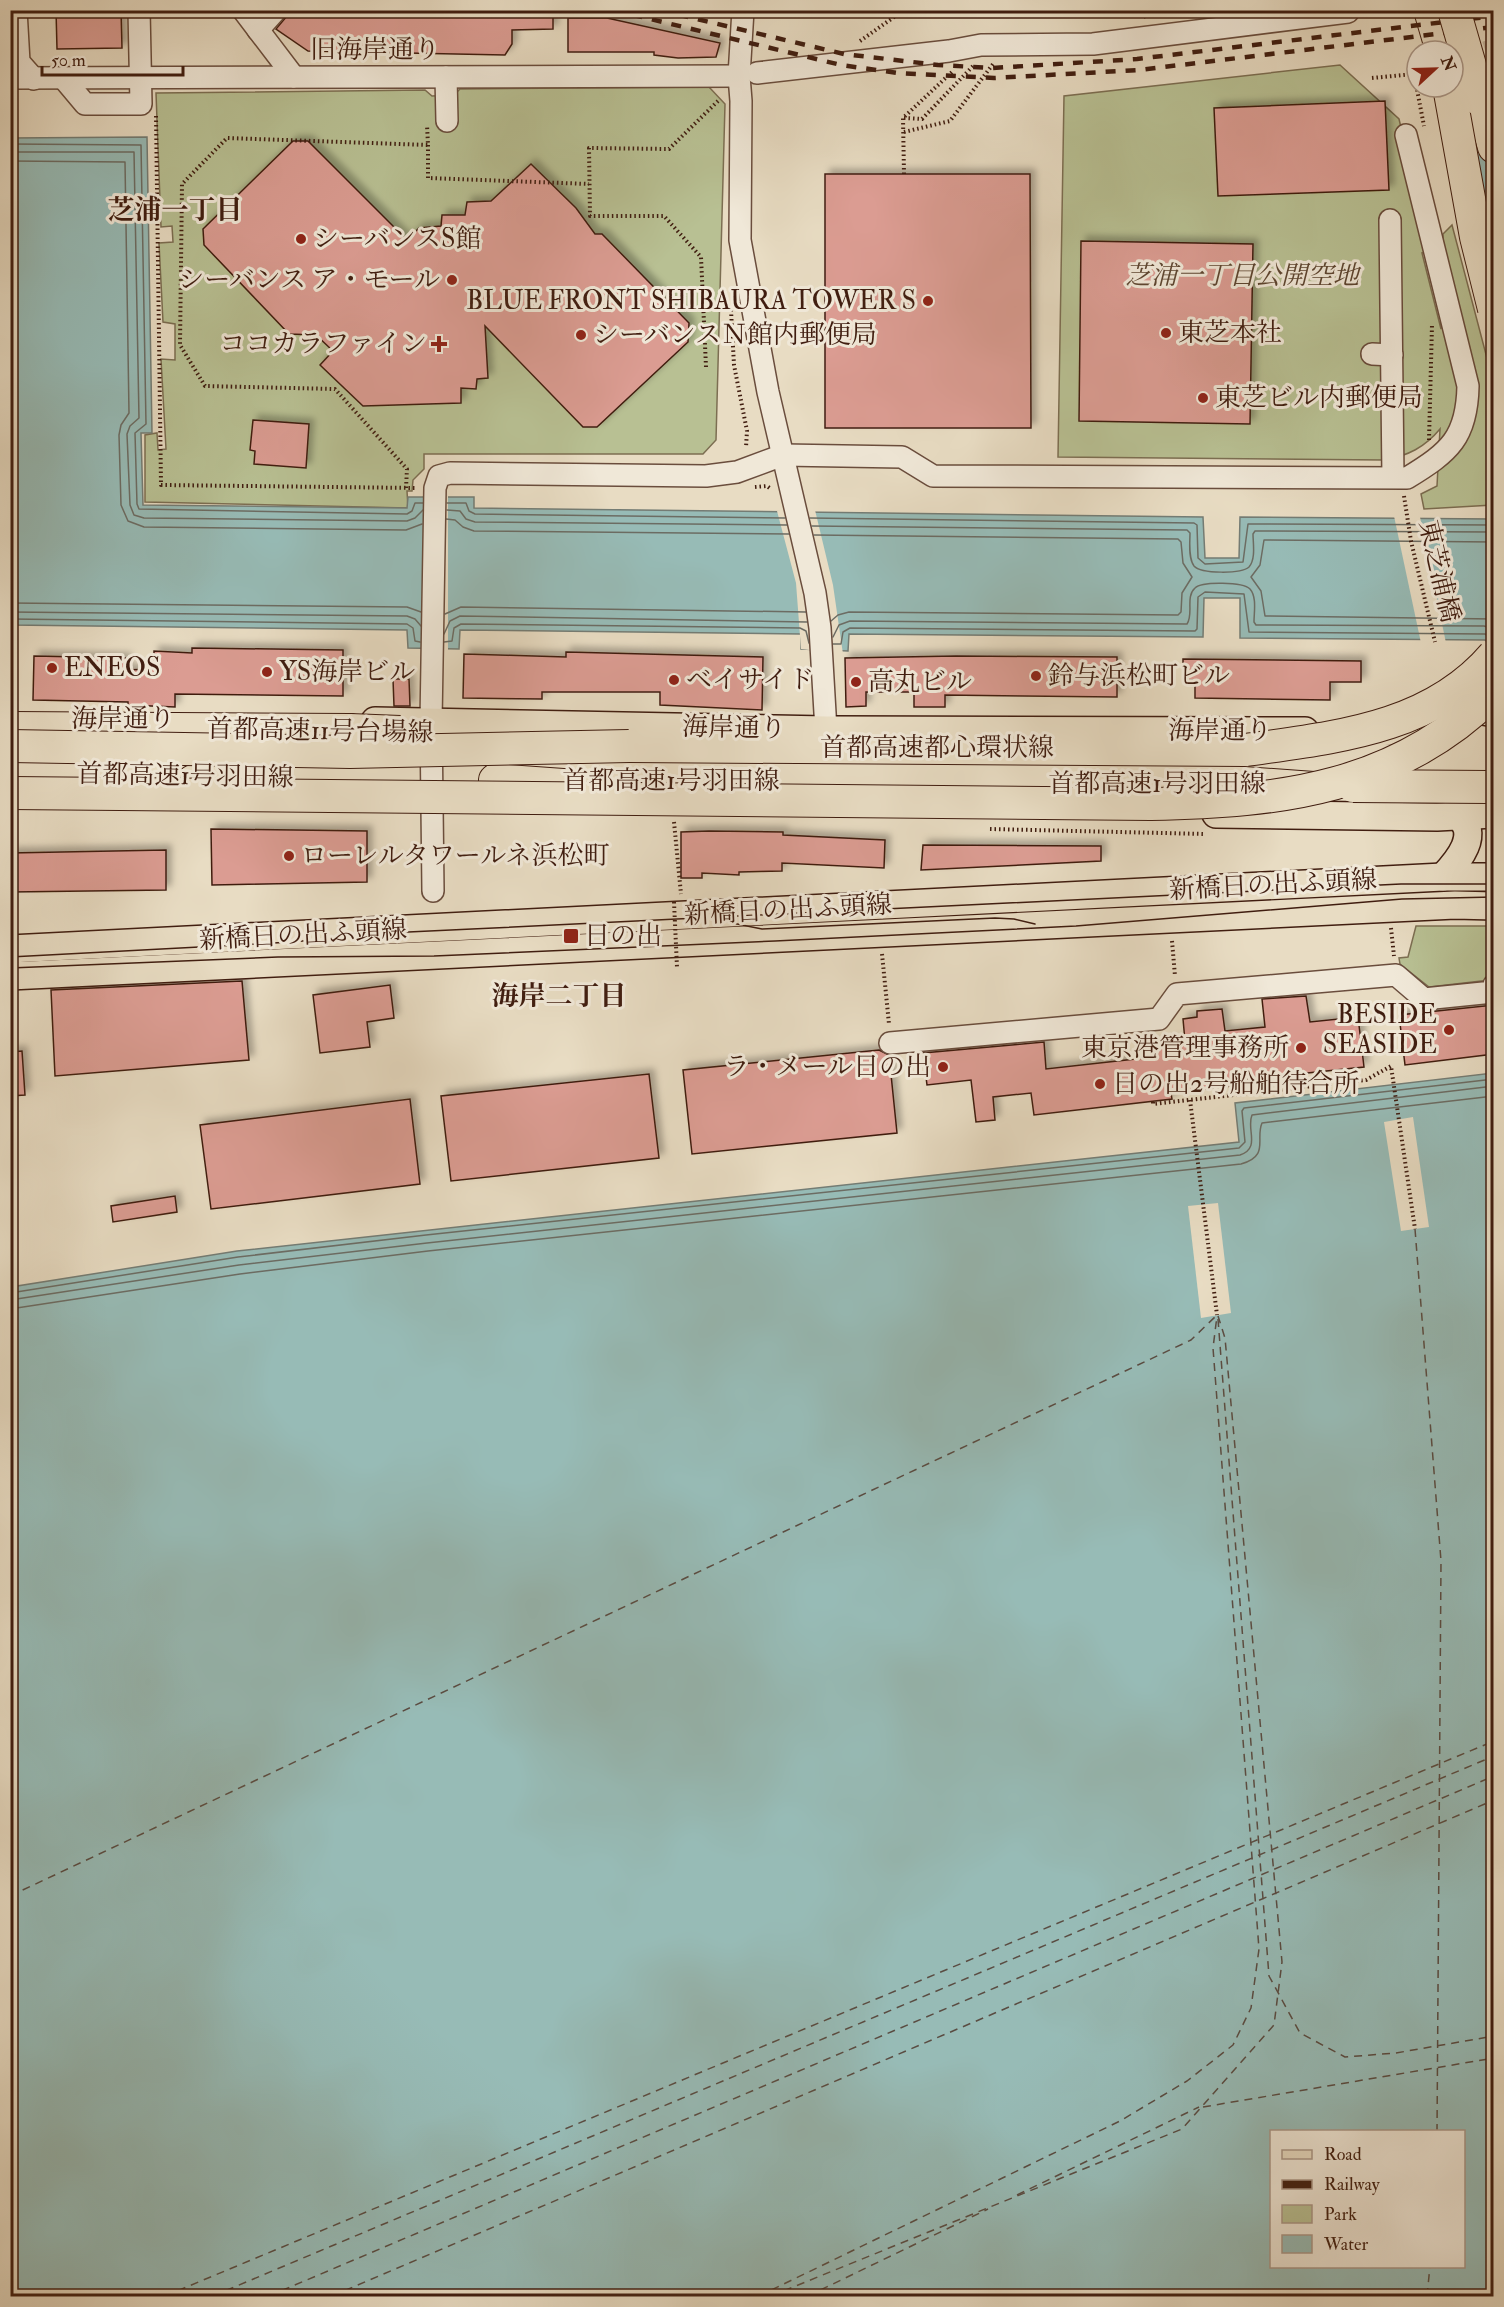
<svg xmlns="http://www.w3.org/2000/svg" width="1504" height="2307" font-family="'IM FELL Double Pica','Noto Serif JP',serif">
  <style>
    .green { fill: #b8c093; stroke: #7c6e52; stroke-width: 1.5 }
    .water { fill: #97bbb6; stroke: #747c74; stroke-width: 1.5; fill-rule: evenodd }
    .pier { fill: #e8dcc3 }
    .lines { fill: none; stroke-linecap: round; stroke-linejoin: round }
    .shore { stroke: #6c6c63; stroke-width: 1.5 }
    .river { stroke: #97bbb6; stroke-width: 34 }
    .ferry { stroke: #5a4c42; stroke-width: 1.5; stroke-dasharray: 8 6; stroke-linecap: butt }
    .building { fill: #db9c92; stroke: #401d10; stroke-width: 1.5; filter: url(#shadow) }
    .minor-tunnel { stroke: #c6b69f; stroke-width: 21; stroke-dasharray: 21 10; stroke-linecap: butt }
    .minor-casing { stroke: #6a4d3d; stroke-width: 24 }
    .major-casing { stroke: #401d10; stroke-width: 30 }
    .highway-casing { stroke: #401d10; stroke-width: 34 }
    .path { stroke: #401d10; stroke-width: 4; stroke-dasharray: 1.5 3; stroke-linecap: butt }
    .minor { stroke: #f0e8d8; stroke-width: 21 }
    .major { stroke: #e8dcc3; stroke-width: 27 }
    .highway { stroke: #e8dcc3; stroke-width: 32 }
    .tram { stroke: #401d10; stroke-width: 1.5 }
    .rail { stroke: #401d10; stroke-width: 4.5; stroke-dasharray: 10 10; stroke-linecap: butt }
    .highway-bridge-casing { stroke: #401d10; stroke-width: 34; stroke-linecap: butt }
    .path-bridge { stroke: #401d10; stroke-width: 4; stroke-dasharray: 1.5 3; stroke-linecap: butt }
    .highway-bridge { stroke: #e8dcc3; stroke-width: 32 }
    .poi-dot { fill: #8f2418; stroke: #f0e8d8; stroke-width: 2 }
    .labels { text-anchor: middle; dominant-baseline: central; stroke-width: 6; stroke-linejoin: round; paint-order: stroke }
    .street-label { font-size: 26px; fill: #401d10; stroke: #f0e8d8 }
    .poi-label { font-size: 26px; fill: #401d10; stroke: #f0e8d8; text-anchor: start }
    .park-label { font-size: 26px; font-style: italic; fill: #5e4631; stroke: #f0e8d8 }
    .neighbourhood-label { font-size: 27px; font-weight: bold; fill: #401d10; stroke: #f0e8d8 }
  </style>
  <defs>
    <filter id="shadow"><feDropShadow dx="5" dy="-5" stdDeviation="3" flood-color="#0004"/></filter>
  </defs>
  <rect width="100%" height="100%" fill="#e8dcc3"/>
  <filter id="stains"><feTurbulence type="fractalNoise" baseFrequency=".00333" numOctaves="4"/><feColorMatrix values="0 0 0 0 .2 0 0 0 0 .09 0 0 0 0 .02 0 0 0 .5 -.17"/></filter>
  <radialGradient id="worn" r=".72"><stop offset=".6" stop-color="#630" stop-opacity="0"/><stop offset="1" stop-color="#630" stop-opacity=".3"/></radialGradient>
  <!-- green -->
  <g class="green">
    <path d="M1340 65 1399 119 1430 252 1422 253 1441 329 1443 234 1452 225 1493 381V505L1424 509 1421 494 1437 486 1440 429C1425 447 1408 456 1384 460L1058 457 1064 96Z"/>
    <path d="M709 87 725 104 716 440 703 454H424V469L413 480 412 491H407L408 508 145 502V435L157 433 158 450 166 449 161 359 175 360V324L163 322 159 243 173 242 172 226 161 227 156 93 425 90 432 96 454 95 460 89Z"/>
    <path d="M1416 926H1493L1490 980 1429 987 1400 964 1399 958 1408 957Z"/>
  </g>
  <!-- water -->
  <g class="water">
    <path d="M147 137 152 433H141L143 505 407 508 408 497H474V508L1203 517 1205 558H1239L1240 517 1493 519V649L1485 640 1240 638V598H1204L1203 637 849 634 848 651 801 649V634L460 630 459 649 408 648 407 630 11 625 10 138Z"/>
    <path d="M1493 1073V2296H11V1287L237 1251 1239 1142 1235 1103ZM1272 2132H1464V2266H1272Z"/>
  </g>
  <!-- pier -->
  <g class="pier">
    <path d="M424 494H448V651H421Z"/>
    <path d="M815 510 833 585 843 654 801 649 796 583 777 511Z"/>
    <path d="M1394 516 1420 517 1446 643H1421Z"/>
    <path d="M1413 1117 1429 1227 1401 1231 1384 1122Z"/>
    <path d="M1493 1132H1494L1493 1187 1487 1133Z"/>
    <path d="M1218 1203 1231 1313 1201 1318 1188 1206Z"/>
  </g>
  <g class="lines">
    <!-- shore -->
    <g class="shore">
      <path d="M10 144 141 145 146 424 135 433 137 504 139 509 407 514 412 511 415 503H423"/>
      <path d="M10 152H134L139 418 130 426 127 434 130 505 134 515 144 518 407 521 415 518 423 510"/>
      <path d="M10 161 125 162 129 413 121 425 119 435 121 505 128 521 144 527 406 530 422 524"/>
      <path d="M447 503H466L469 511 475 514 785 518"/>
      <path d="M447 510 460 511 466 519 475 522 787 525"/>
      <path d="M810 518 1194 523 1197 525 1198 558 1205 564 1243 562 1248 524 1494 525"/>
      <path d="M446 519 455 520 463 527 474 531 789 534"/>
      <path d="M812 526 1187 530 1190 533C1190 542 1188 558 1194 566 1201 574 1241 574 1249 567 1256 559 1253 543 1253 534L1255 531 1494 532"/>
      <path d="M814 535 1178 539 1181 542 1183 563 1192 577 1182 593 1181 612 1178 615 849 612 838 615 831 621"/>
      <path d="M1494 542 1264 540 1260 565 1251 577 1261 591 1265 616 1494 619"/>
      <path d="M10 603 407 607 421 612"/>
      <path d="M10 612 407 616 415 619 421 626"/>
      <path d="M445 614 461 607 806 612"/>
      <path d="M10 619 407 624 413 628 415 641 420 642"/>
      <path d="M444 634 450 621 460 616 807 622"/>
      <path d="M833 637 839 625 850 621 1187 624C1194 614 1185 597 1195 588 1202 581 1243 582 1250 589 1257 597 1254 612 1254 622L1256 625 1484 626 1494 629"/>
      <path d="M444 642 452 641 454 628 461 624 800 628 806 631 809 643"/>
      <path d="M833 644H841L843 632 850 628 1195 631 1197 629 1198 597 1205 592 1244 594 1249 632 1485 634 1492 638"/>
      <path d="M10 1293 238 1257 426 1235 1239 1148 1245 1142 1242 1111 1244 1108 1494 1079"/>
      <path d="M10 1300 239 1265 427 1243 1240 1155C1261 1148 1246 1129 1252 1115L1494 1086"/>
      <path d="M10 1309 240 1274 428 1251 1241 1164C1270 1156 1255 1139 1262 1123L1494 1096"/>
    </g>
    <!-- river -->
    <path class="river" d="M1453 66 1494 215"/>
    <!-- ferry -->
    <g class="ferry">
      <path d="M1415 1229 1441 1561 1437 2132"/>
      <path d="M1218 1319 1269 1976 1300 2033 1345 2057 1396 2053 1494 2036"/>
      <path d="M10 1896 1191 1340 1217 1315"/>
      <path d="M1203 2107 1494 2058"/>
      <path d="M1017 2195 1199 2107"/>
      <path d="M165 2296 1494 1741"/>
      <path d="M213 2296 1494 1756"/>
      <path d="M269 2296 1494 1776"/>
      <path d="M332 2296 1494 1800"/>
      <path d="M759 2296 1120 2121 1187 2081 1233 2045 1251 2008 1259 1949 1213 1348 1217 1316"/>
      <path d="M771 2296 1182 2129 1274 2025 1282 1962 1225 1338 1218 1316"/>
      <path d="M808 2296 988 2209"/>
      <path d="M1427 2296 1430 2266"/>
    </g>
  </g>
  <!-- building -->
  <g class="building">
    <path d="M56 10H121L122 48 57 49Z"/>
    <path d="M292 10H553V29L512 30V44L505 55 308 51 276 29Z"/>
    <path d="M568 18H607L720 43 716 57 678 58 654 55V52H568Z"/>
    <path d="M1385 101 1389 190 1218 196 1214 108Z"/>
    <path d="M293 141H308L407 240 419 228 441 226 442 215H465L467 202 491 201 531 164 576 208 595 234H602L689 323 688 342 597 427H583L485 326 488 378 477 379 476 389 461 388V403L363 406 320 365 333 351 316 335 289 334 204 245 203 229Z"/>
    <path d="M825 174H1030L1031 428H825Z"/>
    <path d="M1081 241 1253 244 1250 424 1079 421Z"/>
    <path d="M253 420 309 424 306 468 254 464 255 451 250 450Z"/>
    <path d="M192 648 343 650V696L175 694V707L128 705V702L33 700 34 656 126 658 125 670 154 669V651L192 653Z"/>
    <path d="M566 652 763 657 762 710 660 705V692H542V699L463 698 464 654 566 657Z"/>
    <path d="M956 656 1117 657V697L945 695V707H914V692H866V706L846 707 845 658Z"/>
    <path d="M1183 659 1361 661V682H1330V700L1195 698V680H1183Z"/>
    <path d="M393 679H409L410 706H394Z"/>
    <path d="M211 829 367 831V882L212 885Z"/>
    <path d="M709 831 783 832V835L885 840 884 868 782 863V871L739 872V875L702 873V878H681V832Z"/>
    <path d="M923 845 1101 846V861L921 870Z"/>
    <path d="M166 850V890L10 892V853Z"/>
    <path d="M242 981 249 1060 55 1076 51 990Z"/>
    <path d="M390 985 394 1018 367 1022 370 1047 320 1053 313 995Z"/>
    <path d="M1306 996 1310 1022 1358 1017 1364 1067 1230 1081 1231 1086 1171 1093 1172 1099 1034 1115 1031 1093 993 1097 995 1120 976 1122 971 1080 927 1085 923 1053 1044 1042 1046 1069 1153 1057 1152 1045 1185 1041 1183 1019 1197 1017V1011L1222 1009 1225 1031 1265 1027 1262 999Z"/>
    <path d="M1494 1005V1054L1405 1065 1399 1015Z"/>
    <path d="M879 1050 889 1055 897 1133 692 1154 683 1070Z"/>
    <path d="M22 1051 25 1095 10 1096V1052Z"/>
    <path d="M649 1074 659 1158 451 1181 441 1096Z"/>
    <path d="M410 1099 420 1184 211 1209 200 1125Z"/>
    <path d="M175 1196 177 1212 113 1222 111 1206Z"/>
  </g>
  <g class="lines">
    <!-- minor-tunnel -->
    <g class="minor-tunnel">
      <path d="M1456 61 1494 49"/>
      <path d="M1414 74 1417 73"/>
    </g>
    <defs>
      <g id="minor">
        <path d="M16 10 19 62 34 79"/>
        <path d="M243 10 294 77"/>
        <path d="M743 10 739 76 741 101 740 240 768 392 815 593 820 628 826 730"/>
        <path d="M258 30 276 10"/>
        <path d="M757 73 949 51 981 45 1093 44 1348 12"/>
        <path d="M446 77 447 121"/>
        <path d="M10 78 739 76"/>
        <path d="M64 79 85 104H141L139 10"/>
        <path d="M1390 220 1393 477"/>
        <path d="M1372 354 1392 355"/>
        <path d="M433 891 431 721 435 488 439 476 450 473 706 476 737 472 783 455 902 457 933 476 1407 478C1450 452 1467 437 1468 386L1406 135"/>
        <path d="M890 1043 1159 1019 1177 994 1396 975 1424 999 1493 992 1494 985"/>
      </g>
      <g id="major">
        <path d="M375 721 826 730 1305 731"/>
        <path d="M1374 731H1435L1494 742"/>
        <path d="M1216 814 1437 817 1494 814"/>
        <path d="M1443 877C1458 861 1482 833 1457 815"/>
        <path d="M10 949 1443 877H1494"/>
        <path d="M10 976 1455 905 1494 906"/>
      </g>
      <g id="highway">
        <path d="M1430 10 1442 51"/>
        <path d="M1480 100 1494 147"/>
        <path d="M10 728 350 730"/>
        <path d="M629 746 1246 750 1412 762H1494"/>
        <path d="M495 780 563 785"/>
        <path d="M193 781 273 778"/>
      </g>
    </defs>
    <!-- minor casing -->
    <use href="#minor" class="minor-casing"/>
    <!-- major casing -->
    <use href="#major" class="major-casing"/>
    <!-- highway casing -->
    <use href="#highway" class="highway-casing"/>
    <!-- path -->
    <g class="path">
      <path d="M1133 10 1146 17"/>
      <path d="M860 41 904 10"/>
      <path d="M1372 78 1414 74 1424 126"/>
      <path d="M156 116 161 485 417 488"/>
      <path d="M904 118 922 119 973 66"/>
      <path d="M904 132 950 121 993 64"/>
      <path d="M428 145V178L589 184"/>
      <path d="M904 174 903 118 954 70"/>
      <path d="M731 310 734 365 747 431 746 447"/>
      <path d="M706 367 701 257 664 216H590L589 148 669 149 719 100"/>
      <path d="M1429 440 1432 325"/>
      <path d="M755 487 767 486 771 489"/>
      <path d="M406 488 407 469 335 389 205 386 180 345 182 184 227 138 428 145 427 125"/>
      <path d="M1404 496 1411 541 1435 642"/>
      <path d="M674 822 681 894"/>
      <path d="M990 829 1205 834"/>
      <path d="M1391 928 1394 956"/>
      <path d="M1172 941 1175 976"/>
      <path d="M882 954 889 1024"/>
      <path d="M1492 1055 1494 1068"/>
      <path d="M1190 1100 1217 1315"/>
      <path d="M1153 1102V1104L1366 1080 1391 1066 1415 1229"/>
    </g>
    <!-- minor -->
    <use href="#minor" class="minor"/>
    <!-- major -->
    <use href="#major" class="major"/>
    <!-- highway -->
    <use href="#highway" class="highway"/>
    <!-- tram -->
    <g class="tram">
      <path d="M722 921 762 929 995 918 1014 919 1035 924"/>
      <path d="M10 957 292 942 387 933 472 929 1401 884H1494"/>
      <path d="M10 968 278 957 434 956 775 941 1076 926 1402 899 1494 897"/>
    </g>
    <!-- rail -->
    <g class="rail">
      <path d="M613 10 841 65 898 73 994 78 1139 70 1494 27"/>
      <path d="M659 10 844 54 938 65 993 68 1137 59 1494 16"/>
    </g>
    <defs>
      <g id="highway-bridge">
        <path d="M1454 10 1480 100"/>
        <path d="M1449 87 1476 237 1494 309"/>
        <path d="M350 730 400 732"/>
        <path d="M10 746 350 752 629 746"/>
        <path d="M1246 750C1336 737 1431 729 1494 655"/>
        <path d="M1353 786 1488 787"/>
        <path d="M10 793 1151 804C1280 802 1398 788 1494 692"/>
      </g>
    </defs>
    <!-- highway-bridge casing -->
    <use href="#highway-bridge" class="highway-bridge-casing"/>
    <!-- path-bridge -->
    <path class="path-bridge" d="M674 902 677 967"/>
    <!-- highway-bridge -->
    <use href="#highway-bridge" class="highway-bridge"/>
  </g>
  <!-- markers -->
  <g class="poi-dot">
    <circle cx="301" cy="239" r="6"/>
    <circle cx="452" cy="280" r="6"/>
    <circle cx="928" cy="301" r="6"/>
    <circle cx="1166" cy="333" r="6"/>
    <circle cx="581" cy="335" r="6"/>
    <path d="M436 335h6v6h6v6h-6v6h-6v-6h-6v-6h6z"/>
    <circle cx="1203" cy="398" r="6"/>
    <circle cx="52" cy="668" r="6"/>
    <circle cx="267" cy="672" r="6"/>
    <circle cx="1036" cy="676" r="6"/>
    <circle cx="674" cy="680" r="6"/>
    <circle cx="856" cy="682" r="6"/>
    <circle cx="289" cy="856" r="6"/>
    <rect x="563" y="928" width="16" height="16" rx="3"/>
    <circle cx="1449" cy="1030" r="6"/>
    <circle cx="1301" cy="1048" r="6"/>
    <circle cx="943" cy="1067" r="6"/>
    <circle cx="1100" cy="1084" r="6"/>
  </g>
  <g class="labels">
    <!-- street labels -->
    <g class="street-label">
      <text x="375" y="50">旧海岸通り</text>
      <text transform="translate(1439 571) rotate(77)">東芝浦橋</text>
      <text x="123" y="719">海岸通り</text>
      <text transform="translate(734 728) rotate(1)">海岸通り</text>
      <text transform="translate(320 731) rotate(1)">首都高速11号台場線</text>
      <text x="1220" y="731">海岸通り</text>
      <text x="937" y="748">首都高速都心環状線</text>
      <text transform="translate(185 776) rotate(1)">首都高速1号羽田線</text>
      <text x="671" y="781">首都高速1号羽田線</text>
      <text x="1157" y="784">首都高速1号羽田線</text>
      <text transform="translate(1273 885) rotate(-3)">新橋日の出ふ頭線</text>
      <text transform="translate(788 910) rotate(-3)">新橋日の出ふ頭線</text>
      <text transform="translate(303 935) rotate(-3)">新橋日の出ふ頭線</text>
    </g>
    <!-- poi labels -->
    <g class="poi-label">
      <text x="313" y="239">シーバンスS館</text>
      <text x="440" y="280" text-anchor="end">シーバンス ア・モール</text>
      <text x="916" y="301" text-anchor="end">BLUE FRONT SHIBAURA TOWER S</text>
      <text x="1178" y="333">東芝本社</text>
      <text x="593" y="335">シーバンスＮ館内郵便局</text>
      <text x="427" y="344" text-anchor="end">ココカラファイン</text>
      <text x="1215" y="398">東芝ビル内郵便局</text>
      <text x="64" y="668">ENEOS</text>
      <text x="279" y="672">YS海岸ビル</text>
      <text x="1048" y="676">鈴与浜松町ビル</text>
      <text x="686" y="680">ベイサイド</text>
      <text x="868" y="682">高丸ビル</text>
      <text x="301" y="856">ローレルタワールネ浜松町</text>
      <text x="584" y="936">日の出</text>
      <text x="1437" y="1015" text-anchor="end">BESIDE<tspan x="1437" dy="30">SEASIDE</tspan></text>
      <text x="1289" y="1048" text-anchor="end">東京港管理事務所</text>
      <text x="931" y="1067" text-anchor="end">ラ・メール日の出</text>
      <text x="1112" y="1084">日の出2号船舶待合所</text>
    </g>
    <!-- park labels -->
    <g class="park-label">
      <text x="1242" y="276">芝浦一丁目公開空地</text>
    </g>
    <!-- neighbourhood labels -->
    <g class="neighbourhood-label">
      <text x="175" y="210">芝浦一丁目</text>
      <text x="559" y="996">海岸二丁目</text>
    </g>
  </g>
  <!-- margin -->
  <rect width="1504" height="2307" fill="none" stroke="#e8dcc3" stroke-width="36"/>
  <rect x="12" y="12" width="1480" height="2283" fill="none" stroke="#401d10" stroke-width="3"/>
  <rect x="18" y="18" width="1468" height="2271" fill="none" stroke="#401d10" stroke-width="1.5"/>
  <!-- legend -->
  <rect x="1270" y="2130" width="195" height="138" fill="#f0e8d8" stroke="#aa9788" stroke-width="1.5"/>
  <rect x="1282" y="2150" width="30" height="9" fill="#e8dcc3" stroke="#aa9788" stroke-width="1.5"/>
  <text x="1324" y="2160" font-size="18" fill="#401d10">Road</text>
  <rect x="1282" y="2180" width="30" height="9" fill="#401d10" stroke="#aa9788" stroke-width="1.5"/>
  <text x="1324" y="2190" font-size="18" fill="#401d10">Railway</text>
  <rect x="1282" y="2205" width="30" height="18" fill="#b8c093" stroke="#aa9788" stroke-width="1.5"/>
  <text x="1324" y="2220" font-size="18" fill="#401d10">Park</text>
  <rect x="1282" y="2235" width="30" height="18" fill="#97bbb6" stroke="#aa9788" stroke-width="1.5"/>
  <text x="1324" y="2250" font-size="18" fill="#401d10">Water</text>
  <!-- north arrow -->
  <g transform="translate(1435 69) rotate(68)"><circle r="28" fill="#f0e8d8" stroke="#aa9788" stroke-width="1.5"/>
  <path d="M0-4.5L10 22L0 15L-10 22Z" fill="#8f2418"/>
  <text y="-9" font-size="16" font-weight="bold" text-anchor="middle" fill="#401d10">N</text>
  </g>
  <!-- scale -->
  <path d="M42 66v9h141v-9" fill="none" stroke="#401d10" stroke-width="3"/>
  <text x="51" y="66" font-size="18" fill="#401d10" stroke="#f0e8d8" stroke-width="4.5" paint-order="stroke">50 m</text>
  <rect width="100%" height="100%" filter="url(#stains)"/>
  <rect width="100%" height="100%" fill="url(#worn)"/>
</svg>
